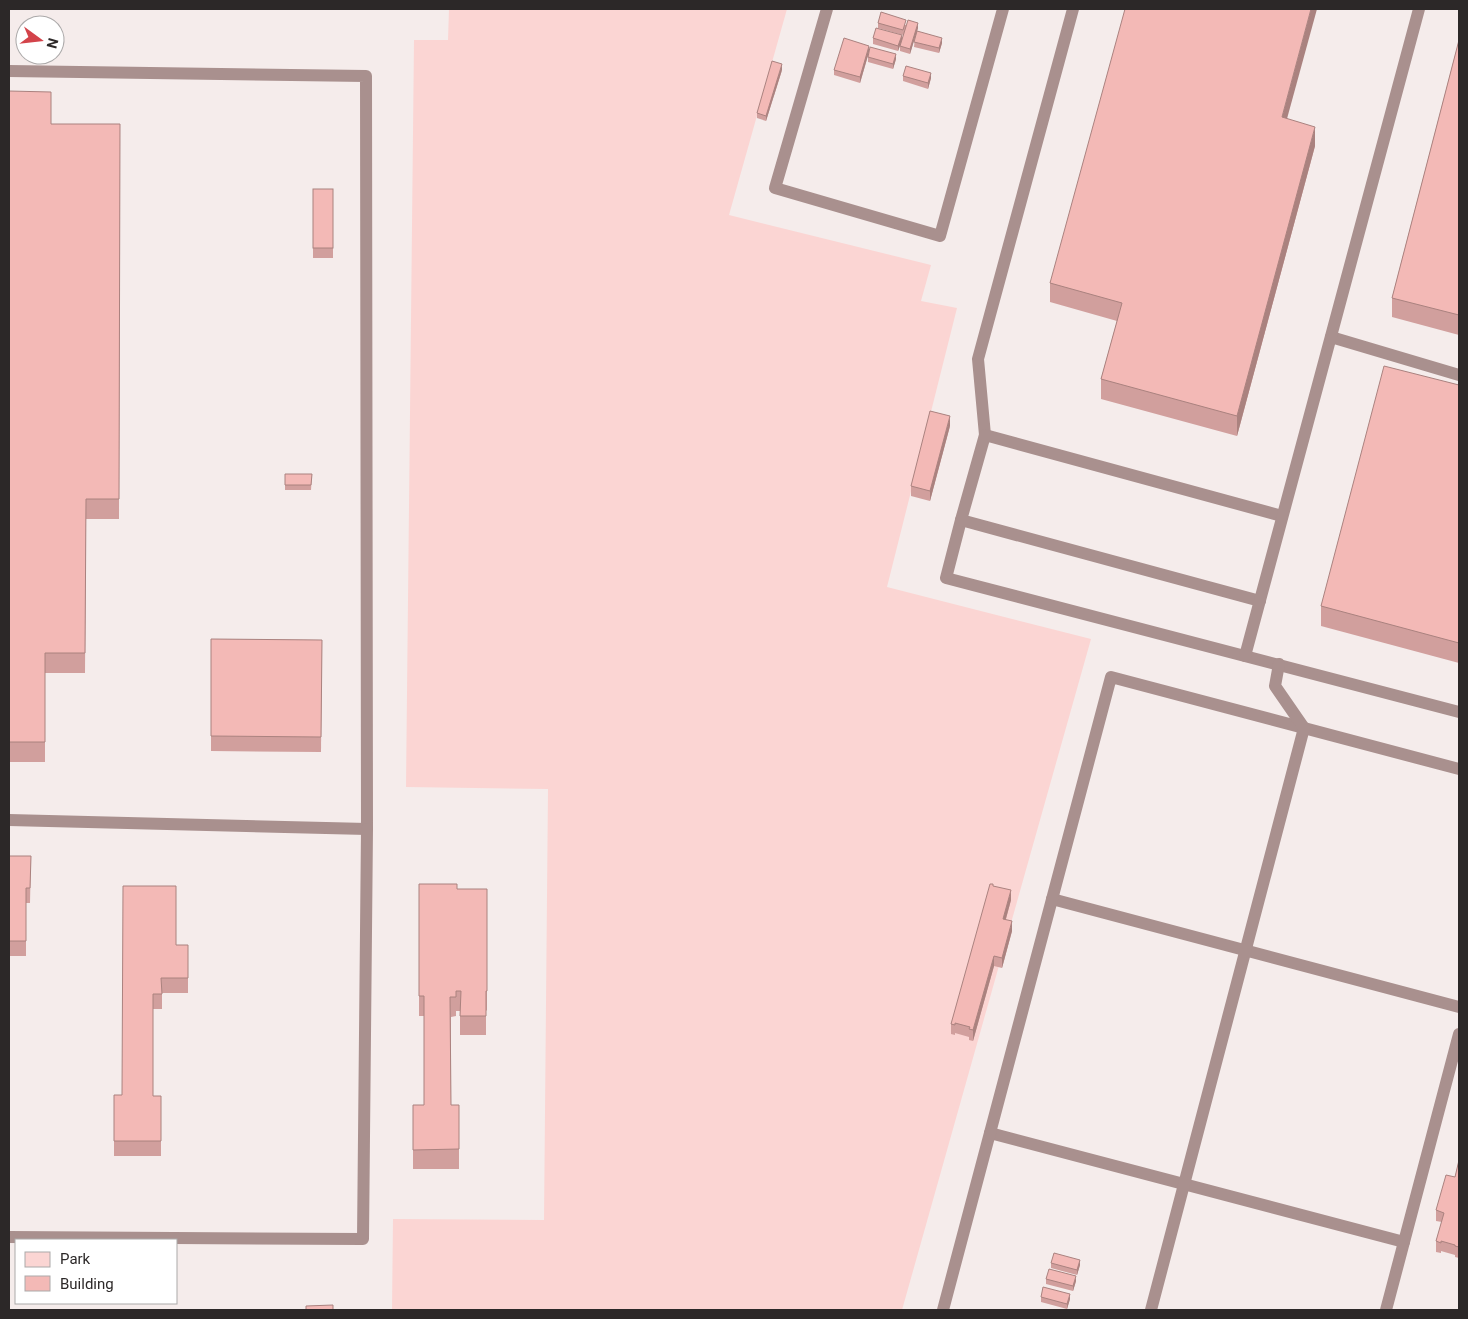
<svg xmlns="http://www.w3.org/2000/svg" width="1468" height="1319" font-family="Roboto,sans-serif">
  <style>
    .green { fill: #fbd5d3 }
    .lines { fill: none; stroke-linecap: round; stroke-linejoin: round }
    .service { stroke: #a9908e; stroke-width: 12 }
    .wall { fill: #d19f9d }
    .shaded-wall { fill: #aa827f }
    .building { fill: #f3b9b6; stroke: #aa827f }
  </style>
  <rect width="100%" height="100%" fill="#f5eceb"/>
  <!-- green -->
  <path class="green" d="M449 9H787L729 215 931 265 921 301 957 308 887 587 1091 639 902 1310H392L393 1219 544 1220 548 789 406 787 414 40H448Z"/>
  <g class="lines">
    <!-- service -->
    <g class="service">
      <path d="M827 9 775 188 940 236 1003 9"/>
      <path d="M9 71 366 76 367 829 9 820"/>
      <path d="M1331 337 1459 375"/>
      <path d="M985 435 978 359 1073 9"/>
      <path d="M961 520 946 578 1459 712"/>
      <path d="M1260 601 961 520 985 435 1282 516"/>
      <path d="M1245 656 1419 9"/>
      <path d="M1052 899 1459 1007"/>
      <path d="M990 1133 1404 1242"/>
      <path d="M9 1237 363 1239 367 829"/>
      <path d="M943 1310 1111 677 1459 769"/>
      <path d="M1151 1310 1304 728 1275 686 1279 664"/>
      <path d="M1386 1310 1459 1034"/>
    </g>
  </g>
  <!-- wall -->
  <g class="wall">
    <path d="M878 23 906 25 918 28 917 31 942 43 939 53 914 47 915 37 910 54 900 51V46L898 51 873 44V38L902 40 903 35 878 28Z"/>
    <path d="M1459 40V335L1392 317V298Z"/>
    <path d="M869 52 860 83 834 75V70Z"/>
    <path d="M868 57 896 59 893 69 868 62Z"/>
    <path d="M782 70 766 121 757 118V113Z"/>
    <path d="M903 76 931 78 928 89 903 81Z"/>
    <path d="M9 91 51 124H120L119 519H86L85 673H45V762H9Z"/>
    <path d="M1287 118 1315 146 1237 436 1101 399V379L1117 321 1050 302V283Z"/>
    <rect x="313" y="189" width="20" height="69"/>
    <path d="M1459 385V663L1321 626V606Z"/>
    <path d="M950 426 930 501 911 496V486Z"/>
    <path d="M285 474H312L311 490H285Z"/>
    <path d="M211 639 322 640 321 752 211 751Z"/>
    <path d="M9 856H31L30 903H26V956H9Z"/>
    <path d="M419 884 457 889H487V1011L486 1010V1035H460V1011H456V1016L451 1017V1105H459V1169H413V1105H424V1016H419Z"/>
    <path d="M176 886V945H188V993H162V1009H153V1096H161V1156H114V1095H122Z"/>
    <path d="M993 887 1011 900 1006 919 1012 931 1002 968 994 966 973 1041 969 1040V1037L955 1033V1035L951 1034V1024Z"/>
    <path d="M1459 1160V1258L1455 1257V1255L1441 1251V1253L1436 1252V1241L1442 1222 1436 1221V1210L1455 1177Z"/>
    <path d="M1051 1263 1080 1265 1077 1275 1051 1268Z"/>
    <path d="M1046 1279 1076 1281 1073 1291 1046 1284Z"/>
    <path d="M1041 1297 1070 1299 1067 1309 1041 1302Z"/>
  </g>
  <!-- shaded-wall -->
  <g class="shaded-wall">
    <path d="M1311 9H1317L1282 137V117Z"/>
    <path d="M918 23V28L910 54V49Z"/>
    <path d="M902 35V40L898 51V46Z"/>
    <path d="M942 38V43L939 53V48Z"/>
    <path d="M869 46V52L860 83V77Z"/>
    <path d="M896 54V59L893 69V64Z"/>
    <path d="M782 64V70L766 121V116Z"/>
    <path d="M931 73V78L928 89V83Z"/>
    <path d="M1315 127V146L1237 436V416Z"/>
    <path d="M950 416V426L930 501V491Z"/>
    <path d="M1011 890V900L1003 929V919Z"/>
    <path d="M1012 921V931L1002 968V958Z"/>
    <path d="M994 956V966L973 1041V1030Z"/>
    <path d="M1080 1260V1265L1077 1275V1270Z"/>
    <path d="M1076 1276V1281L1073 1291V1286Z"/>
    <path d="M1070 1294V1299L1067 1309V1304Z"/>
  </g>
  <!-- building -->
  <g class="building">
    <path d="M1125 9H1311L1282 117 1315 127 1237 416 1101 379 1122 303 1050 283Z"/>
    <path d="M881 12 906 20 903 30 878 23Z"/>
    <path d="M908 20 918 23 910 49 900 46Z"/>
    <path d="M876 28 902 35 898 46 873 38Z"/>
    <path d="M917 31 942 38 939 48 914 42Z"/>
    <path d="M844 38 869 46 860 77 834 70Z"/>
    <path d="M1459 40V315L1392 298Z"/>
    <path d="M870 47 896 54 893 64 868 57Z"/>
    <path d="M772 61 782 64 766 116 757 113Z"/>
    <path d="M906 66 931 73 928 83 903 76Z"/>
    <path d="M9 91 51 92V124H120L119 499H86L85 653H45V742H9Z"/>
    <rect x="313" y="189" width="20" height="59"/>
    <path d="M1384 366 1459 385V643L1321 606Z"/>
    <path d="M930 411 950 416 930 491 911 486Z"/>
    <path d="M285 474H312L311 485H285Z"/>
    <path d="M211 639 322 640 321 737 211 736Z"/>
    <path d="M9 856H31L30 888H26V941H9Z"/>
    <path d="M419 884H457V889H487V991H486V1016H460L461 991H456V997H450L451 1105H459V1149L413 1150V1105H424V996H419Z"/>
    <path d="M990 884H993V886L1011 890 1003 919 1012 921 1002 958 994 956 973 1030 969 1029 970 1027 955 1023V1025L951 1024Z"/>
    <path d="M123 886H176V945H188V978H161L162 994H153V1096H161V1141H114V1095H122Z"/>
    <path d="M1459 1160V1247L1455 1246V1245L1441 1241V1243L1436 1241 1444 1213 1436 1210 1446 1175 1455 1177Z"/>
    <path d="M1054 1253 1080 1260 1077 1270 1051 1263Z"/>
    <path d="M1049 1269 1076 1276 1073 1286 1046 1279Z"/>
    <path d="M1043 1287 1070 1294 1067 1304 1041 1297Z"/>
    <path d="M333 1305V1310H306V1306Z"/>
  </g>
  <!-- border -->
  <rect width="1468" height="1319" fill="none" stroke="#2c2828" stroke-width="20"/>
  <!-- legend -->
  <rect x="15" y="1239" width="162" height="65" fill="#ffffff" stroke="#aba9a9"/>
  <rect x="25" y="1252" width="25" height="15" fill="#fbd5d3" stroke="#aba9a9"/>
  <text x="60" y="1264" font-size="15" fill="#2c2828">Park</text>
  <rect x="25" y="1276" width="25" height="15" fill="#f3b9b6" stroke="#aba9a9"/>
  <text x="60" y="1289" font-size="15" fill="#2c2828">Building</text>
  <!-- north arrow -->
  <g transform="translate(40 40) rotate(105)"><circle r="24" fill="#ffffff" stroke="#aba9a9"/>
  <path d="M0-4L9 19L0 12L-9 19Z" fill="#d3434a"/>
  <text y="-8" font-size="14" font-weight="bold" text-anchor="middle" fill="#2c2828">N</text>
  </g>
</svg>
